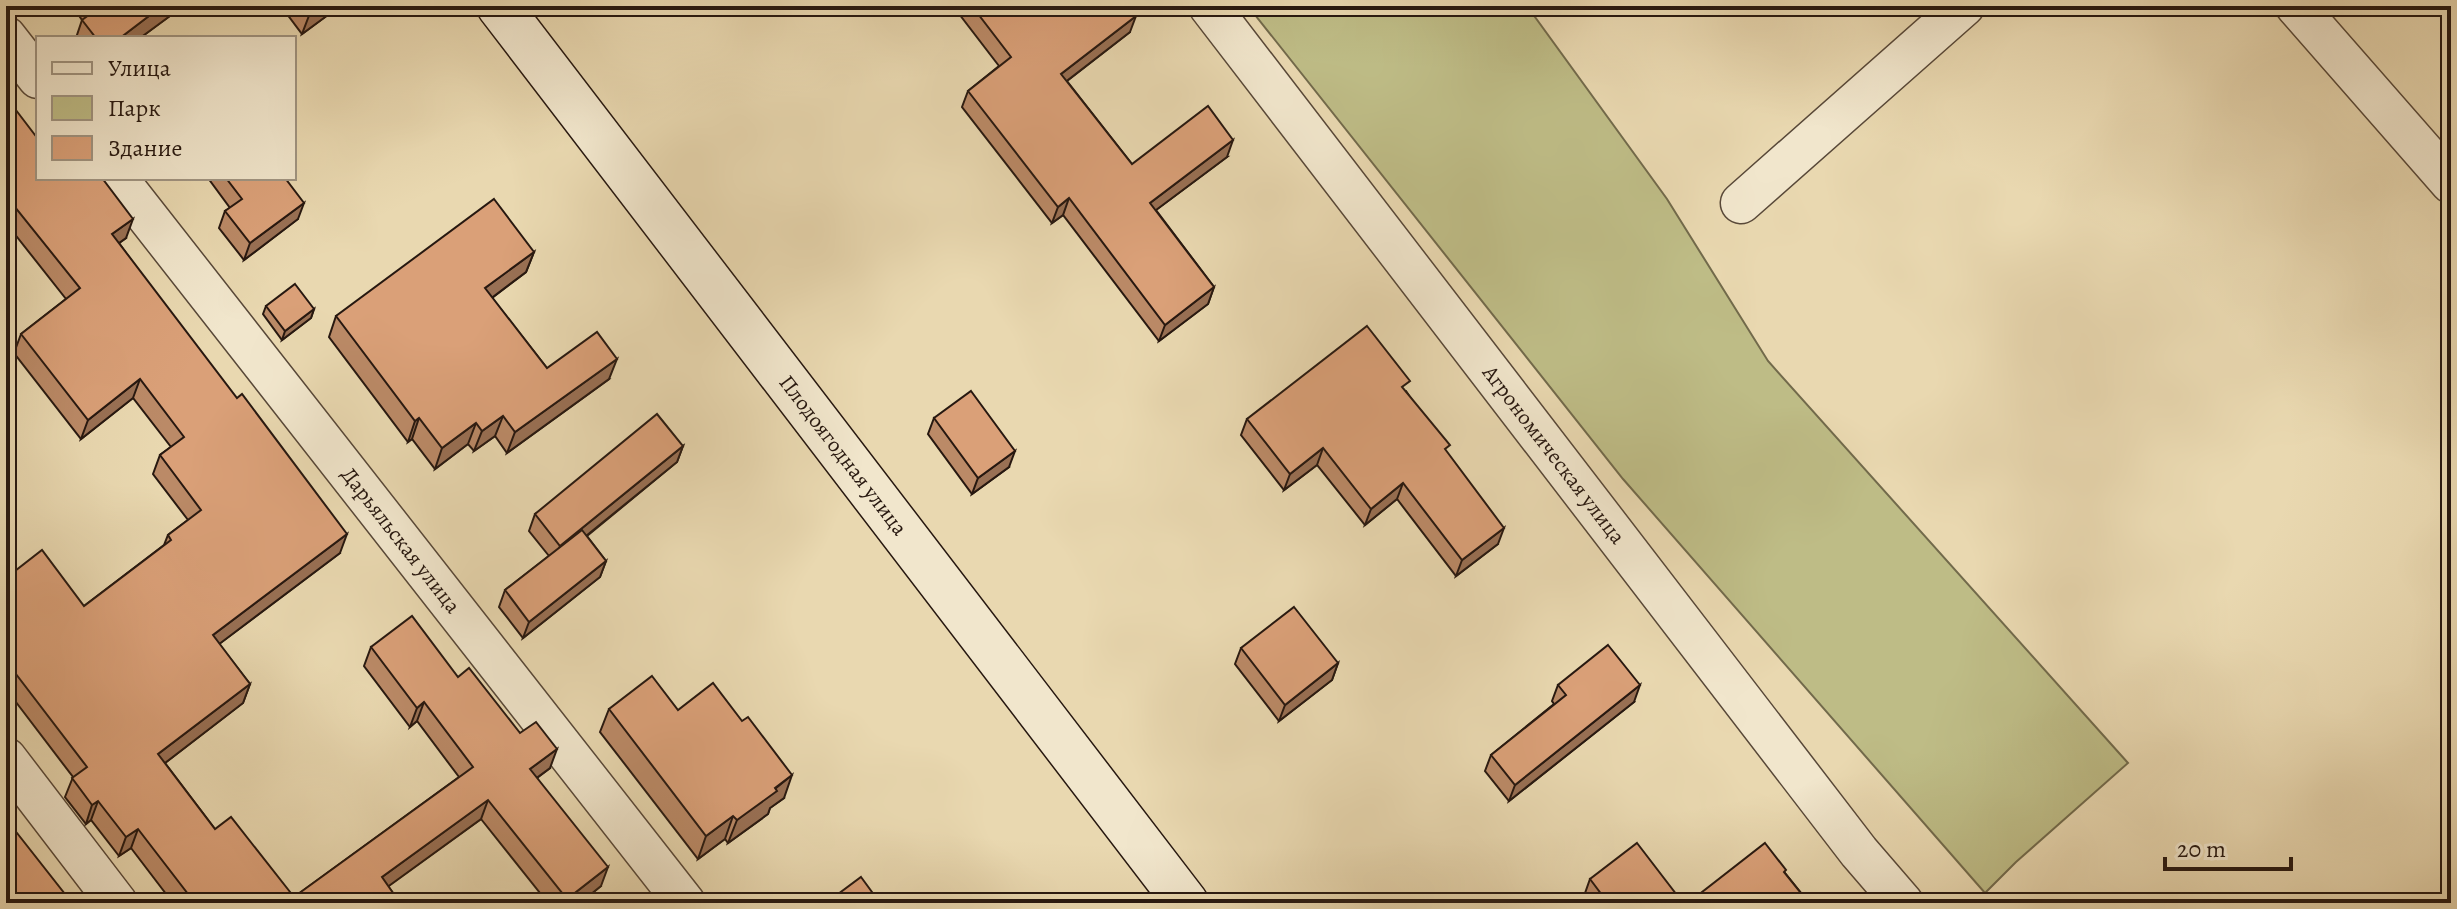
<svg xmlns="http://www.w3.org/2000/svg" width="2457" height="909" font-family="Alegreya,serif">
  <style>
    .green { fill: #bebc86; stroke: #726a4b; stroke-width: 2 }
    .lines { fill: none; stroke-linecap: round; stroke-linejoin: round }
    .street-casing { stroke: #584838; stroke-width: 43 }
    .secondary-casing { stroke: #271810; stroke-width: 47 }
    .street { stroke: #f1e6cc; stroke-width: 40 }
    .secondary { stroke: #f1e6cc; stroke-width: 44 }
    .wall { fill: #bb8a67; stroke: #271810; stroke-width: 2 }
    .shaded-wall { fill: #997054; stroke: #271810; stroke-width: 2 }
    .building { fill: #daa078; stroke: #271810; stroke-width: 2 }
    .labels { text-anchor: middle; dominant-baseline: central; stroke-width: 8; stroke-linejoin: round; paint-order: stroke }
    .street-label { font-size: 22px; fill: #271810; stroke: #f1e6cc }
  </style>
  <rect width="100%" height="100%" fill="#e9d8b0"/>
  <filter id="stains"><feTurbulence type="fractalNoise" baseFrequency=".0025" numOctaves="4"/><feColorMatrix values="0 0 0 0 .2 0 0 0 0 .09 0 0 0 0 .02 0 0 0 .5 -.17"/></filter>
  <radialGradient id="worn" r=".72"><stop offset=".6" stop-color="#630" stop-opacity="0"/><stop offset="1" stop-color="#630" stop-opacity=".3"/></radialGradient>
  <!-- green -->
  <path class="green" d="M1248 6H1527L1667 199 1768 361 2128 763 2016 862 1985 893 1623 479Z"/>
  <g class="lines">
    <defs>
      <g id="street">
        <path id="s1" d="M1209 6 1859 852 1903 903"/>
        <path d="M2296 6 2451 183"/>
        <path d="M6 37 38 78"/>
        <path id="s2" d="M117 178 685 903"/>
        <path d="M1741 203 1964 6"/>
        <path d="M6 758 117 903"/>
      </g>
      <g id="secondary">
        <path id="s3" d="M499 6 1186 903"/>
      </g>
    </defs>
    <!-- street casing -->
    <use href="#street" class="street-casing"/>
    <!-- secondary casing -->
    <use href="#secondary" class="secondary-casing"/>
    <!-- street -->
    <use href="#street" class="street"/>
    <!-- secondary -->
    <use href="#secondary" class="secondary"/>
  </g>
  <!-- wall -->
  <g class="wall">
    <path d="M72 6H176L174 13 140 38H76L82 20Z"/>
    <path d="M281 6H334L332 12 302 34Z"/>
    <path d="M953 6H1128L1130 32 1067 81 1132 164 1227 157 1156 210 1214 287 1208 304 1159 341 1063 215 1052 223 962 107 968 91 999 66Z"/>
    <path d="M6 97 38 178 126 238 119 243 340 553 219 644 250 684 243 703 165 763 215 829 294 897 459 777 417 721 410 727 364 666 371 647 458 677 520 733 550 768 537 778 601 886 580 903H548L481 819 388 886 400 903H173L131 848 119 856 91 820 86 824 65 797 73 777 6 689V578L84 606 164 545 168 535 188 520 153 474 160 455 171 447 133 398 81 439 14 353 21 334 66 299 6 223Z"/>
    <path d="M208 178H285L298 219 244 260 219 228 225 211 230 208Z"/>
    <path d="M534 252 526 272 492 298 547 368 609 379 507 453 495 436 474 451 468 444 435 469 412 439 408 442 329 337 336 316Z"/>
    <path d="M266 306 314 309 311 318 282 340 263 314Z"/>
    <path d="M1406 391 1447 453 1498 544 1456 576 1397 499 1365 525 1317 465 1284 490 1241 435 1247 419Z"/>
    <path d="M934 418 1009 467 972 494 928 434Z"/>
    <path d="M683 446 677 462 587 536 606 561 600 577 523 638 499 607 505 590 549 556 529 531 535 514Z"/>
    <path d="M1241 648 1338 663 1332 680 1279 721 1235 664Z"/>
    <path d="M1558 685 1634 702 1509 801 1485 771 1491 755 1554 704 1552 701Z"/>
    <path d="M609 709 678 710 784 798 770 808 768 814 728 843 725 839 698 859 600 732Z"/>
    <path d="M1785 873 1809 903H1694L1697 896Z"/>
    <path d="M1590 879 1683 903H1589L1584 896Z"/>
  </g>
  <!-- shaded-wall -->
  <g class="shaded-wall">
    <path d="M162 6H176L174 13 140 38H120Z"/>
    <path d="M319 6H334L332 12 302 34 310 13Z"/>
    <path d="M1136 16 1130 32 1055 90 1061 74Z"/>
    <path d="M1233 140 1227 157 1144 219 1150 203Z"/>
    <path d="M1069 198 1063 215 1052 223 1058 207Z"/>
    <path d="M304 203 298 219 244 260 250 243Z"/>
    <path d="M133 219 126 238 105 253 112 234Z"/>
    <path d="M534 252 526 272 477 309 485 288Z"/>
    <path d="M1214 287 1208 304 1159 341 1165 325Z"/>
    <path d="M314 309 311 318 282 340 285 331Z"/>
    <path d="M617 359 609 379 507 453 515 432Z"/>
    <path d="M140 379 133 398 81 439 88 420Z"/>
    <path d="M503 416 495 436 474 451 482 431Z"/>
    <path d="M419 418 412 439 408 442 415 421Z"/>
    <path d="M476 423 468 444 435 469 442 448Z"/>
    <path d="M683 446 677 462 554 562 560 546Z"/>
    <path d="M1323 448 1317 465 1284 490 1290 474Z"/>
    <path d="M1015 451 1009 467 972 494 978 478Z"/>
    <path d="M1403 483 1397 499 1365 525 1371 509Z"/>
    <path d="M1504 528 1498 544 1456 576 1462 560Z"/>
    <path d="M347 534 340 553 206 654 213 635Z"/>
    <path d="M606 561 600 577 523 638 529 622Z"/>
    <path d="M1338 663 1332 680 1279 721 1285 705Z"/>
    <path d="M250 684 243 703 152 773 158 754Z"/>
    <path d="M1640 685 1634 702 1509 801 1515 785Z"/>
    <path d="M424 702 417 721 410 727 417 708Z"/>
    <path d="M557 749 550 768 523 788 530 769Z"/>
    <path d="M792 775 784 798 770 808 768 814 728 843 737 820Z"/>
    <path d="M488 800 481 819 375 896 382 877Z"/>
    <path d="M98 801 91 820 86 824 92 805Z"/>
    <path d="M733 816 725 839 698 859 706 836Z"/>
    <path d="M138 829 131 848 119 856 126 837Z"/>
    <path d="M608 867 601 886 580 903H566L567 899Z"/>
  </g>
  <!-- building -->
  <g class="building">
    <path d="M95 6H162L120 38H96L82 20 97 9Z"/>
    <path d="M304 6H319L310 13Z"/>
    <path d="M972 6H1128L1136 16 1061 74 1132 164 1208 106 1233 140 1150 203 1214 287 1165 325 1069 198 1058 207 968 91 1011 57Z"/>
    <path d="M6 97 38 139V178H102L133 219 112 234 237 398 242 394 347 534 213 635 250 684 158 754 215 829 231 817 294 897 473 767 424 702 417 708 371 647 412 616 458 677 469 668 520 733 536 722 557 749 530 769 608 867 567 899 488 800 382 877 400 903H195L138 829 126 837 98 801 92 805 72 778 87 767 6 661V578L42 550 84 606 171 540 168 535 201 510 160 455 184 437 140 379 88 420 21 334 80 288 6 196Z"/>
    <path d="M226 178H285L304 203 250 243 225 211 242 199Z"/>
    <path d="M494 199 534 252 485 288 547 368 597 332 617 359 515 432 503 416 482 431 476 423 442 448 419 418 415 421 336 316Z"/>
    <path d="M295 284 314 309 285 331 266 306Z"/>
    <path d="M1367 326 1410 381 1402 387 1450 445 1445 449 1504 528 1462 560 1403 483 1371 509 1323 448 1290 474 1247 419Z"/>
    <path d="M971 391 1015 451 978 478 934 418Z"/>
    <path d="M657 414 683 446 560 546 535 514Z"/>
    <path d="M582 530 606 561 529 622 505 590Z"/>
    <path d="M1294 607 1338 663 1285 705 1241 648Z"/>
    <path d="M1608 645 1640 685 1515 785 1491 755 1566 695 1558 685Z"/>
    <path d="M652 676 678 710 713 683 742 721 748 717 792 775 775 788 777 791 737 820 733 816 706 836 609 709Z"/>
    <path d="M6 819 72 903H6Z"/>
    <path d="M1637 843 1683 903H1608L1590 879Z"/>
    <path d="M1765 843 1786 870 1784 872 1809 903H1702L1697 896Z"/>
    <path d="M861 877 880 903H826Z"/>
  </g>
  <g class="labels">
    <!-- street labels -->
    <g class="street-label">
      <text stroke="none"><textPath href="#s3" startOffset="566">Плодоягодная улица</textPath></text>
      <text stroke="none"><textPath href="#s1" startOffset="566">Агрономическая улица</textPath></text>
      <text stroke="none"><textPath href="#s2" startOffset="460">Дарьяльская улица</textPath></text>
    </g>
  </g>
  <!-- margin -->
  <rect width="2457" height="909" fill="none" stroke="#e9d8b0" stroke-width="32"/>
  <rect x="8" y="8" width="2441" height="893" fill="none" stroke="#271810" stroke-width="4"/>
  <rect x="16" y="16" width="2425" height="877" fill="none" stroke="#271810" stroke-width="2"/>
  <!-- legend -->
  <rect x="36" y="36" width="260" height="144" fill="#f1e6cc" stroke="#a09481" stroke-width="2"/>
  <rect x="52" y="62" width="40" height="12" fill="#f1e6cc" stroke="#a09481" stroke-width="2"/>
  <text x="108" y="76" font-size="24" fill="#271810">Улица</text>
  <rect x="52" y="96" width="40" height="24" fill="#bebc86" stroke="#a09481" stroke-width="2"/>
  <text x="108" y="116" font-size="24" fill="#271810">Парк</text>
  <rect x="52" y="136" width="40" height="24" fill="#daa078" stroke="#a09481" stroke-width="2"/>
  <text x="108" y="156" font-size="24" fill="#271810">Здание</text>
  <!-- scale -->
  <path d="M2165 857v12h126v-12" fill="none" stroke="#271810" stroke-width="4"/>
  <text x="2177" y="857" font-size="24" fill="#271810" stroke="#f1e6cc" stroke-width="6" paint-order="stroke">20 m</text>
  <rect width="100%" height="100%" filter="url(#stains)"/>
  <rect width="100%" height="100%" fill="url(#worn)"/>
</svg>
